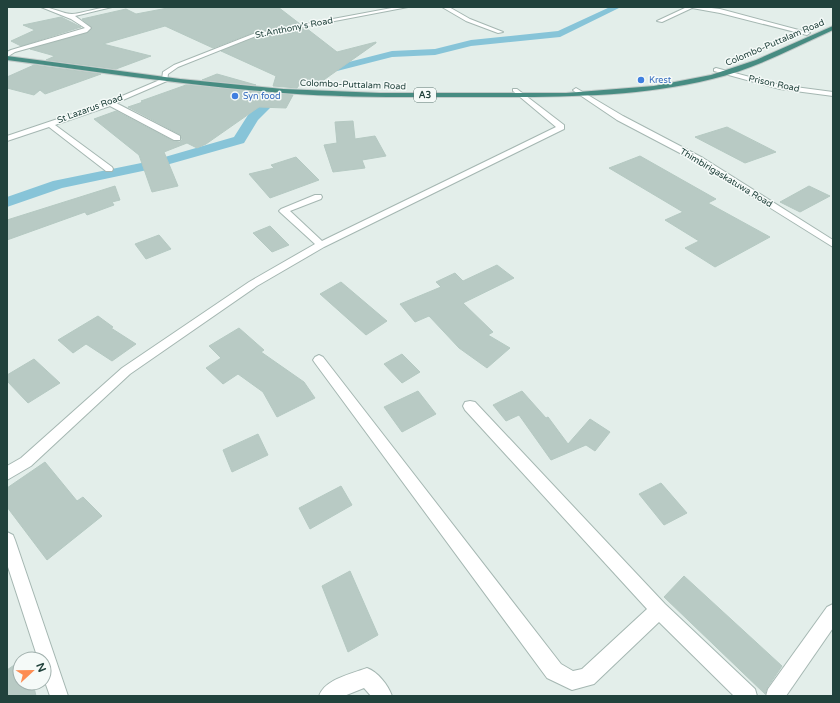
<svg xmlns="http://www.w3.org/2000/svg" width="840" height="703" font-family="'Varela Round',sans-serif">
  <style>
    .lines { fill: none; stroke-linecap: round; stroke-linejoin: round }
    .canal { fill: #87c4d8; fill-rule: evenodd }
    .building { fill: #b8cac4; stroke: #b5c9c2 }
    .minor-casing { stroke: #a5b7b2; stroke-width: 2 }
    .trunk-casing { stroke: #c1cac8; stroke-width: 2 }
    .minor { fill: #fff; fill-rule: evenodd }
    .trunk { fill: #478c82; fill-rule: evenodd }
    .shop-dot { fill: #3f7fe0; stroke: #f5faf8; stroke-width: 1.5 }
    .labels { text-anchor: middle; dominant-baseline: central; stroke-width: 3; stroke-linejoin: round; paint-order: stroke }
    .far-street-label { font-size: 9px; fill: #21423c; stroke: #f5faf8 }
    .far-shop-label { font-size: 9px; fill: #366cbe; stroke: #f5faf8; text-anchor: start }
    .shield { fill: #f5faf8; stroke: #617974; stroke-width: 1 }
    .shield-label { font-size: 9px; font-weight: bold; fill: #21423c }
  </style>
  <rect width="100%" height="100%" fill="#e3eeea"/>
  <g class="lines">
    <!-- canal -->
    <g class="canal">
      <path d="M610 7H621L560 37 471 46 435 55 392 57 337 71 315 72 309 69 315 66 337 65 392 51 435 49 471 40 558 31Z"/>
      <path d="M276 92 280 93 282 96 258 120 244 143 152 169 62 188 7 207V197L53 181 151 161 234 137 248 115 272 93Z"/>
    </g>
  </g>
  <!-- building -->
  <g class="building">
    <path d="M173 7H278L300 24 252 33 213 48 165 26 103 44 151 56 116 69 46 60 55 56 30 49 87 33 92 28 82 19 126 9 136 14Z"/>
    <path d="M61 17 81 27 21 46 11 41 35 30 23 25Z"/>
    <path d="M306 28 337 52 376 42V43L318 84 302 81 297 88 273 86 276 76 221 51 256 37Z"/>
    <path d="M34 65 41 66 101 74 45 94 40 90 34 95 7 88V77Z"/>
    <path d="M217 74 256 85 202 80Z"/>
    <path d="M186 85 293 95 286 108 259 107 206 144 197 148 187 143 164 152 178 186 152 192 139 155 94 119 116 111 173 141 180 142 182 140 181 135 128 107 143 102 141 101Z"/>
    <path d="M353 121 355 139 375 136 386 156 362 160 365 168 333 172 324 145 337 143 335 122Z"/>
    <path d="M727 127 776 152 745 163 695 137Z"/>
    <path d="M640 156 716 199 708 203 770 237 715 267 685 248 699 241 665 220 683 212 609 168Z"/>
    <path d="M296 157 319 180 270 198 249 174 274 168 271 165Z"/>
    <path d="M115 186 120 200 112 202 114 205 87 215 85 212 7 240V220Z"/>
    <path d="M809 186 830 196 800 212 780 202Z"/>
    <path d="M270 226 289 245 272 252 253 233Z"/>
    <path d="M159 235 171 249 146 259 135 244Z"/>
    <path d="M497 265 514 278 463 303 493 332 488 335 510 348 487 368 459 348 429 316 415 322 400 304 441 287 436 282 455 273 463 281Z"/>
    <path d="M341 282 387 321 366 335 320 294Z"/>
    <path d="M98 316 113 327 111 328 136 344 112 361 86 344 73 353 58 340Z"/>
    <path d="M239 328 264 350 261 352 304 382 315 398 277 417 263 392 238 374 223 384 206 368 221 358 209 346Z"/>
    <path d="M402 354 420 372 402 383 384 364Z"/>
    <path d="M34 359 60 383 28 403 7 381V375Z"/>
    <path d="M418 391 436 414 402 432 384 407Z"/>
    <path d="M522 391 546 418 548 417 568 444 590 419 610 432 595 451 586 445 551 460 519 415 506 421 493 405Z"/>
    <path d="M258 434 268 455 232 472 223 450Z"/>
    <path d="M45 462 77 501 83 497 102 516 47 560 7 507V488Z"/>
    <path d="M661 483 687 513 664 525 639 494Z"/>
    <path d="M341 486 352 505 310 529 299 508Z"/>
    <path d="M350 571 378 635 348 652 322 586Z"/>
    <path d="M684 576 782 666 767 688 765 694 664 597Z"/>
    <path d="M20 661V683H33L36 696H7V670Z"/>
  </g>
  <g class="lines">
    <defs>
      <g id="minor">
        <path d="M41 7C52 7 63 14 72 14 85 13 98 7 112 7L75 16 90 27 91 28 87 32 15 52 7 57V52L11 50 85 28 71 19Z"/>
        <path d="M397 7H408L256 36 178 67 168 74 167 81 116 103 180 136V140H174L110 106 55 125 112 167 113 169 112 171H106L49 127 7 141V136L108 102 162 79 163 72 174 65 253 34Z"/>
        <path d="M442 7H449L470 19 503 32 498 33 466 21Z"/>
        <path d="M687 7H703L720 9 810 33 807 35 720 13 692 8 662 22 657 21Z"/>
        <path d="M716 68 780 85 833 92V96L780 89 714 71V69Z"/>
        <path d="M576 88 623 116 703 158 833 240V247L697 162 617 120 574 91 573 90Z"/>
        <path d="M513 89H517L564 125V129L324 247 257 286 130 374 31 466 7 480V466L21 458 122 368 249 282 315 244 281 213 279 211 281 209 315 195H321L322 197 321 199 290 211 322 241 556 127 513 91Z"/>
        <path d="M319 355 323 357 561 664 573 671 582 669 647 609 465 410 463 406 465 402 470 401 475 402 665 604 755 689 757 696H734L659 622 594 684 572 690 547 678 315 363 313 360 315 357Z"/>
        <path d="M7 532 13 535 15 540 68 696H50L44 679V659H38L7 564Z"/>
        <path d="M833 604V628L786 696H766L768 689 827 607Z"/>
        <path d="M367 668C378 672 388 685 392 696H371L364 688 344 696H319C325 679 351 674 367 668Z"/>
      </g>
      <path id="trunk" d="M833 26V30C793 48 755 69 712 79 635 98 556 97 477 97 413 97 348 98 283 93 191 86 99 72 7 60V56L180 79 283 89 380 93H566L654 86 711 75 756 60Z"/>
    </defs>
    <!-- minor casing -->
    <use href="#minor" class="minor-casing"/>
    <!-- trunk casing -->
    <use href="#trunk" class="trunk-casing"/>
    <!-- minor -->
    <use href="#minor" class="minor"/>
    <!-- trunk -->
    <use href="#trunk" class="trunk"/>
  </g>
  <!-- markers -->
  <g class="shop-dot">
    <circle cx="641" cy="80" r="4"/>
    <circle cx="235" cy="96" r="4"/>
  </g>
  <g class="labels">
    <!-- far-street labels -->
    <g class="far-street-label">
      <text transform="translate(294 28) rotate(-11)">St.Anthony's Road</text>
      <text transform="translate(775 43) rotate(-23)">Colombo-Puttalam Road</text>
      <text transform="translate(774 84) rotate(12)">Prison Road</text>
      <text transform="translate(353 85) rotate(2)">Colombo-Puttalam Road</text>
      <text transform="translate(90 109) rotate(-20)">St Lazarus Road</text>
      <text transform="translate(726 178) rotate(31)">Thimbirigaskatuwa Road</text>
    </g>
    <!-- far-shop labels -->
    <g class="far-shop-label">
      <text x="649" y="80">Krest</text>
      <text x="243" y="96">Syn food</text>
    </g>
    <!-- shield labels -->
    <rect class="shield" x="414" y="88" width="22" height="14" rx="3"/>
    <g class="shield-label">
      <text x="425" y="95">A3</text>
    </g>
  </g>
  <!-- border -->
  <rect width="840" height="703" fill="none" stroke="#21423c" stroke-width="16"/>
  <!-- north arrow -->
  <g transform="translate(32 671) rotate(68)"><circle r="19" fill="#f5faf8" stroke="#a0b0ad"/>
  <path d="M0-3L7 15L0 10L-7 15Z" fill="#fd8c52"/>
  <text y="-6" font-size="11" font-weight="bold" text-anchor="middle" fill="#21423c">N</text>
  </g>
</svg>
